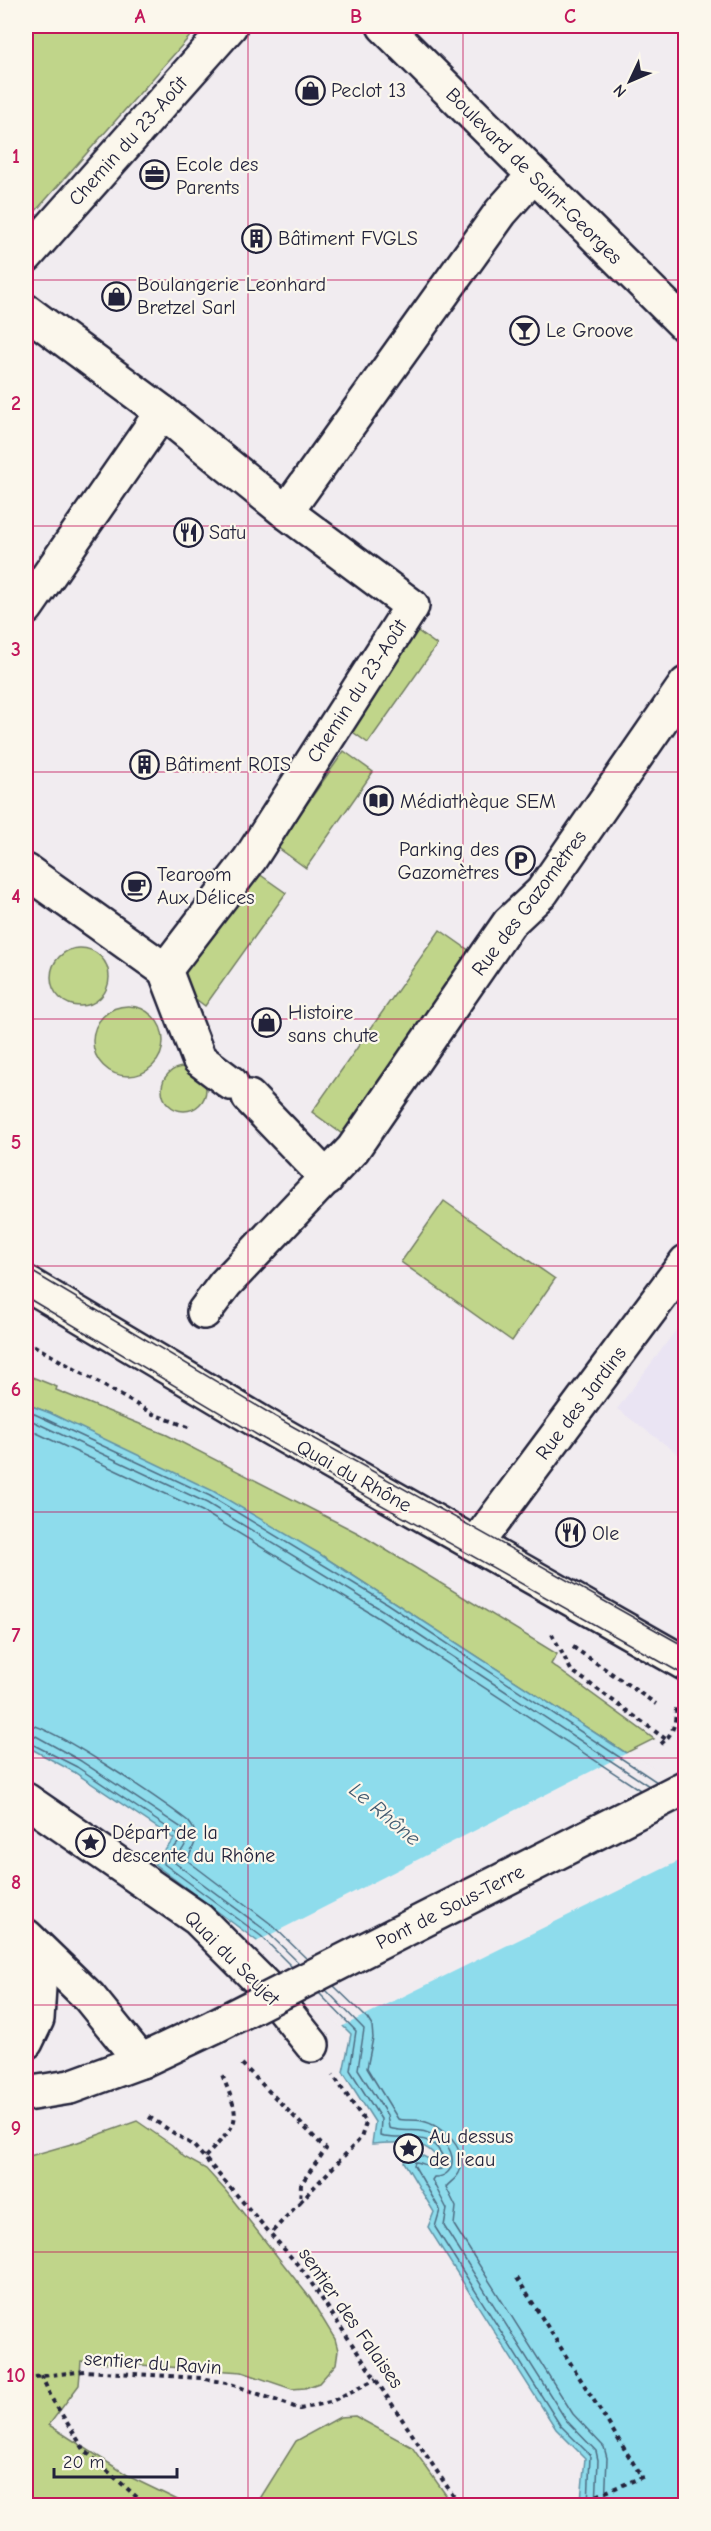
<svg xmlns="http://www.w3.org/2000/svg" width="711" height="2531" font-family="'Comic Neue',sans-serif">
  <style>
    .built { fill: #eae4f3 }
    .green { fill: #c0d58a; stroke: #717c62; stroke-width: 1.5 }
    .water { fill: #8edcec; stroke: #6392a5; stroke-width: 1.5 }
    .pier { fill: #f1ecf0 }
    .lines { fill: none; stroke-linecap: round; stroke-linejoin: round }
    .shore { stroke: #4d6c82; stroke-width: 1.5 }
    .street-casing { stroke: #22223b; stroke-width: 38 }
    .secondary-casing { stroke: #22223b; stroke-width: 38 }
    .path { stroke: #22223b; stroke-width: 4; stroke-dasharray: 4.5 4.5; stroke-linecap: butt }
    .street { stroke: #fbf7ec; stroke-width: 33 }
    .secondary { stroke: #fbf7ec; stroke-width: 33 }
    .tram { stroke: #22223b; stroke-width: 1.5 }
    .secondary-bridge-casing { stroke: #22223b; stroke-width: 38; stroke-linecap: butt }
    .secondary-bridge { stroke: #fbf7ec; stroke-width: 33 }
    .grid { fill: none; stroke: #c2185b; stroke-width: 1.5; stroke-opacity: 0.55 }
    .labels { text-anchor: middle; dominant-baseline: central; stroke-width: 4.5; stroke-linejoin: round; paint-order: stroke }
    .poi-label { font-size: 20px; fill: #22223b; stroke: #fbf7ec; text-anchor: start }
    .street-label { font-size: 20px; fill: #22223b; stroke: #fbf7ec }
    .water-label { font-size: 21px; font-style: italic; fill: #425a70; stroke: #fbf7ec }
    .neatline { fill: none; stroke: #c2185b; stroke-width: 2 }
    .grid-label { font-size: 20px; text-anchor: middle; font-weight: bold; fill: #c2185b }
  </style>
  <rect width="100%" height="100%" fill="#f1ecf0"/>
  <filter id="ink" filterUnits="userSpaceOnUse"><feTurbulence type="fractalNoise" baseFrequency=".0167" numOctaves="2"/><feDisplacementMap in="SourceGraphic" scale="12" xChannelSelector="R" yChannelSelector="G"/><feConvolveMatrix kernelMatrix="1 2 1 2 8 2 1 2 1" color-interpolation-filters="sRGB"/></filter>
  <g filter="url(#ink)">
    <!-- built -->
    <path class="built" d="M685 1318V1459L617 1409Z"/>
    <!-- green -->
    <g class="green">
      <path d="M26 26H199L26 222Z"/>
      <path d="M408 624 437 645 368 743 339 722Z"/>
      <path d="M344 751 373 772 306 868 277 847Z"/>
      <path d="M252 869 286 893 205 1006 172 981Z"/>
      <path d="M440 930 477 956 349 1139 312 1112Z"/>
      <circle cx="80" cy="977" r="29"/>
      <circle cx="128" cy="1041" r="35"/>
      <circle cx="184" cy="1089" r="22"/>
      <path d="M444 1201 555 1279 512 1341 401 1262Z"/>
      <path d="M27 1375 57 1387 56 1390 167 1435 358 1533 557 1654 551 1664 654 1739 626 1753 318 1553 50 1413 26 1404Z"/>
      <path d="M137 2121 172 2145 184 2157 206 2169 225 2190 310 2298 335 2339 338 2350 336 2364 319 2383 305 2388 292 2389 242 2372 81 2361 79 2385 49 2425 132 2478 188 2505H26V2157L78 2142Z"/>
      <path d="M355 2416 412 2447 453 2505H256L296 2441 340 2417Z"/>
    </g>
    <!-- water -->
    <path class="water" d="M26 1404 50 1413 213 1491 318 1553 626 1753 685 1794V2505H583L581 2500 585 2458 556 2429 428 2227 434 2212 404 2162 409 2155 423 2156 440 2165C430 2136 398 2143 372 2144L375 2122 343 2072 351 2034 257 1941 154 1864 174 1839 74 1772 26 1746Z"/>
    <!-- pier -->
    <path class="pier" d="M629 1752 686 1791 685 1858 341 2027 254 1943Z"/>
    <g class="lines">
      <!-- shore -->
      <g class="shore">
        <path d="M26 1410 210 1496 386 1603 657 1782"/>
        <path d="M26 1418 207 1503 382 1610 649 1786"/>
        <path d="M26 1428 202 1511 377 1617 640 1790"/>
        <path d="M26 1724C52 1725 163 1802 188 1821 204 1840 191 1845 188 1861L271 1924 307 1959"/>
        <path d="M26 1733 34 1735 81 1761 182 1828C192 1841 183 1849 175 1859V1863L265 1930 299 1963"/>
        <path d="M26 1741 77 1767 177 1834 179 1842 164 1860V1864L261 1936 292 1967"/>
        <path d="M334 1986 367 2018 372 2026 373 2038 367 2068 398 2119C405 2121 414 2119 422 2121 442 2125 470 2150 459 2173 456 2179 450 2182 446 2187L456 2207 454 2225 573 2414 604 2447 607 2458 605 2506"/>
        <path d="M326 1990 364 2029 358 2069 387 2115 389 2128C411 2135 418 2123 442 2141 458 2153 455 2178 434 2177L432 2180 447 2209 444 2226 566 2420 596 2451 598 2460 596 2506"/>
        <path d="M319 1993 356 2031 350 2070 381 2119 380 2136C406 2143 433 2127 445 2162L441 2169C432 2171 425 2162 415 2162L414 2165 440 2210 435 2227 560 2425 590 2455 588 2506"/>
      </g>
      <defs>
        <g id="street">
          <path d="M26 256 230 26"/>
          <path d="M26 311 162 412"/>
          <path d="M26 608 162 412 286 512 501 212 533 176"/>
          <path d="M26 871 165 970 250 859 412 606 286 512"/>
          <path d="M165 970 199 1059 231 1083"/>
          <path d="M249 1097 327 1178"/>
          <path d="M204 1312 225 1284 353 1149 509 923 542 892 686 684"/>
          <path d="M476 1544 686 1262"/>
          <path d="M26 1800 198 1919 264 1985 312 2045"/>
        </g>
        <g id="secondary">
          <path d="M384 26 686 326"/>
          <path d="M26 1283 270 1428 686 1664"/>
          <path d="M26 1936 89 1997 141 2061"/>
          <path d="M26 1956 39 1987 37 2019 26 2042"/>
          <path d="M26 2094 70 2087 141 2061 215 2026"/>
        </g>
      </defs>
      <!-- street casing -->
      <use href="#street" class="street-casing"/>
      <!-- secondary casing -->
      <use href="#secondary" class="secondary-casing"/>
      <!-- path -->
      <g class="path">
        <path d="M26 1341 153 1414 191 1428"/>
        <path d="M552 1634 571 1670 667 1740"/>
        <path d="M573 1647 656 1704"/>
        <path d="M661 1744C674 1733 676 1723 676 1706"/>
        <path d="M242 2064 326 2149 301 2184 300 2202 272 2232"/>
        <path d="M149 2117 194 2146 304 2272 460 2506"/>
        <path d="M205 2157C242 2119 241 2122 221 2072"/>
        <path d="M300 2202 361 2138 366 2123 333 2075"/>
        <path d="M517 2278 642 2477 572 2506"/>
        <path d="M41 2375 52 2399 85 2451 147 2506"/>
        <path d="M26 2378 85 2371 201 2378 231 2384 300 2409 330 2402 376 2379"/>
      </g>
      <!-- street -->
      <use href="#street" class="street"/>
      <!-- secondary -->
      <use href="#secondary" class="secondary"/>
      <!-- tram -->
      <g class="tram">
        <path d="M26 1268 276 1417 686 1647"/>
        <path d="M26 1297 264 1439 686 1676"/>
      </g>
      <defs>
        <path id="secondary-bridge" d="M215 2026 686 1787"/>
      </defs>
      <!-- secondary-bridge casing -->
      <use href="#secondary-bridge" class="secondary-bridge-casing"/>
      <!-- secondary-bridge -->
      <use href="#secondary-bridge" class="secondary-bridge"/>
    </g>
  </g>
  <!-- grid -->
  <path class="grid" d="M248 26V2506M463 26V2506M26 280H686M26 526H686M26 772H686M26 1019H686M26 1266H686M26 1512H686M26 1758H686M26 2005H686M26 2252H686"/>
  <!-- icons -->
  <defs>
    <symbol id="shop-ring" viewBox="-11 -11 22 22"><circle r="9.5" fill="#fbf7ec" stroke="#22223b" stroke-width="1.5"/><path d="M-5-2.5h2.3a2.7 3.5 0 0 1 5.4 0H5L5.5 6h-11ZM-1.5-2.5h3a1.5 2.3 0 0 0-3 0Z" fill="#22223b"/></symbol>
    <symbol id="office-ring" viewBox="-11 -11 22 22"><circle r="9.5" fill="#fbf7ec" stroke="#22223b" stroke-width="1.5"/><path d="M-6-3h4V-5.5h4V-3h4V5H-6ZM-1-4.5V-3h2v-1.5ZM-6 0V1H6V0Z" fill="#22223b"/></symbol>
    <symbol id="building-ring" viewBox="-11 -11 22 22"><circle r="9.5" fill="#fbf7ec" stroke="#22223b" stroke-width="1.5"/><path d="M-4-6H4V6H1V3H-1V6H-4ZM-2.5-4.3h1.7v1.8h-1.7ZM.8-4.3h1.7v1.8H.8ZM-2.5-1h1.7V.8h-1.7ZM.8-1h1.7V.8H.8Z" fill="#22223b"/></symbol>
    <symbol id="bar-ring" viewBox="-11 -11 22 22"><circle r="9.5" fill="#fbf7ec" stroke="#22223b" stroke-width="1.5"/><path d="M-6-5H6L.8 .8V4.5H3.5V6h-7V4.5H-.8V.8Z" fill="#22223b"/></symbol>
    <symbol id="restaurant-ring" viewBox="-11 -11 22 22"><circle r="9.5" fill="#fbf7ec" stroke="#22223b" stroke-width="1.5"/><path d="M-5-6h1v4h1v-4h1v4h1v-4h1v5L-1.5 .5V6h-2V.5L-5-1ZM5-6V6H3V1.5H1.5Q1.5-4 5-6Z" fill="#22223b"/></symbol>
    <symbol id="library-ring" viewBox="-11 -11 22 22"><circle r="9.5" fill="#fbf7ec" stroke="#22223b" stroke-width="1.5"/><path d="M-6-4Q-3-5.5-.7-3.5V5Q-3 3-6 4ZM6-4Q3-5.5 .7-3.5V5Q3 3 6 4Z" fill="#22223b"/></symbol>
    <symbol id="parking-ring" viewBox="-11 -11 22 22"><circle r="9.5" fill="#fbf7ec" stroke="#22223b" stroke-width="1.5"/><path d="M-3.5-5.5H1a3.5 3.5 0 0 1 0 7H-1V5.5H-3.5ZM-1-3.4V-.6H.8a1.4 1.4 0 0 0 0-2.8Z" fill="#22223b"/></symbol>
    <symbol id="cafe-ring" viewBox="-11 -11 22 22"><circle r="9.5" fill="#fbf7ec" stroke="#22223b" stroke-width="1.5"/><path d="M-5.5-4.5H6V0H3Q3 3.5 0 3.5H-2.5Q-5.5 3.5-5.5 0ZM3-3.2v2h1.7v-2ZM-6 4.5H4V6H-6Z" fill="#22223b"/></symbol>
    <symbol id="sight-ring" viewBox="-11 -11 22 22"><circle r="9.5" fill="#fbf7ec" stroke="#22223b" stroke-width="1.5"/><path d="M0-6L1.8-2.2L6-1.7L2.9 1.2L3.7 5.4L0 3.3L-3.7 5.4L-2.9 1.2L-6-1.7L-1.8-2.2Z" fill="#22223b"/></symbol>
  </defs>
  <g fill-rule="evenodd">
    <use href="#shop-ring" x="294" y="74" width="33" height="33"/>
    <use href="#office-ring" x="138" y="158" width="33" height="33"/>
    <use href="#building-ring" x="240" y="222" width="33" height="33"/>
    <use href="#shop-ring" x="100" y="280" width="33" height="33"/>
    <use href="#bar-ring" x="508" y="314" width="33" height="33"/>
    <use href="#restaurant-ring" x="172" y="516" width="33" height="33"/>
    <use href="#building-ring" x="128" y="748" width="33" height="33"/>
    <use href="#library-ring" x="362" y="784" width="33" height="33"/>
    <use href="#parking-ring" x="504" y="844" width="33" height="33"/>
    <use href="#cafe-ring" x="120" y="870" width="33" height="33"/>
    <use href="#shop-ring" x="250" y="1006" width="33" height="33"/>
    <use href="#restaurant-ring" x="554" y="1516" width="33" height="33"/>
    <use href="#sight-ring" x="74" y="1826" width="33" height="33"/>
    <use href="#sight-ring" x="392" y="2132" width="33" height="33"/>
  </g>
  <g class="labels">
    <!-- poi labels -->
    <g class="poi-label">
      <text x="331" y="90">Peclot 13</text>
      <text x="176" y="164">Ecole des<tspan x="176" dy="23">Parents</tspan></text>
      <text x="278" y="238">Bâtiment FVGLS</text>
      <text x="137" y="284">Boulangerie Leonhard<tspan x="137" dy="23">Bretzel Sarl</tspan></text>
      <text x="546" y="330">Le Groove</text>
      <text x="209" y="532">Satu</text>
      <text x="165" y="764">Bâtiment ROIS</text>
      <text x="400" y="801">Médiathèque SEM</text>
      <text x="499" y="849" text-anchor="end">Parking des<tspan x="499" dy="23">Gazomètres</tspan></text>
      <text x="157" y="874">Tearoom<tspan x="157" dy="23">Aux Délices</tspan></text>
      <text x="288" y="1012">Histoire<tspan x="288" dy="23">sans chute</tspan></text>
      <text x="592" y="1533">Ole</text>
      <text x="112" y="1832">Départ de la<tspan x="112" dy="23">descente du Rhône</tspan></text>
      <text x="429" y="2136">Au dessus<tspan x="429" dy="23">de l'eau</tspan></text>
    </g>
    <!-- street labels -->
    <g class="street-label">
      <text transform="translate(128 141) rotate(-48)">Chemin du 23-Août</text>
      <text transform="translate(534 176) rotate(45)">Boulevard de Saint-Georges</text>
      <text transform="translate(357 691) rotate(-57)">Chemin du 23-Août</text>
      <text transform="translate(529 903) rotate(-53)">Rue des Gazomètres</text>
      <text transform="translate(581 1403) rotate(-53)">Rue des Jardins</text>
      <text transform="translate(354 1476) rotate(29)">Quai du Rhône</text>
      <text transform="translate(450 1907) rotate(-27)">Pont de Sous-Terre</text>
      <text transform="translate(232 1958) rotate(45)">Quai du Seujet</text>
      <text transform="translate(351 2318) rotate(55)">sentier des Falaises</text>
      <text transform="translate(153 2363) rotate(4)">sentier du Ravin</text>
    </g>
    <!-- water labels -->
    <g class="water-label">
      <text transform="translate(385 1814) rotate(40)">Le Rhône</text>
    </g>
  </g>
  <!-- margin -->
  <rect width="711" height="2531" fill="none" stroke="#fbf7ec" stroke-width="66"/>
  <!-- north arrow -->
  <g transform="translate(630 81) rotate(226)" stroke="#fbf7ec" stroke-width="4.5" paint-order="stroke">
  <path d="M0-4.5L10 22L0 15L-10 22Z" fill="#22223b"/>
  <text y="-9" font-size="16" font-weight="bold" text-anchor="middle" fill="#22223b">N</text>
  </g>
  <!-- scale -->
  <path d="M54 2468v9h123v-9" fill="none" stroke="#22223b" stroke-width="3"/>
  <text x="63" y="2468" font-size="18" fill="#22223b" stroke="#fbf7ec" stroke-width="4.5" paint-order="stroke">20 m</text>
  <rect x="33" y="33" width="645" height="2465" class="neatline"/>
  <g class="grid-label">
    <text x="140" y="23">A</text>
    <text x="356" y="23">B</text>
    <text x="570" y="23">C</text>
    <text x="16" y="163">1</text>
    <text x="16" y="410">2</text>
    <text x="16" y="656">3</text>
    <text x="16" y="903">4</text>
    <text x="16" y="1149">5</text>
    <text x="16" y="1396">6</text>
    <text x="16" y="1642">7</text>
    <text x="16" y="1889">8</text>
    <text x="16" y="2135">9</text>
    <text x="16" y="2382">10</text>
  </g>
</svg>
